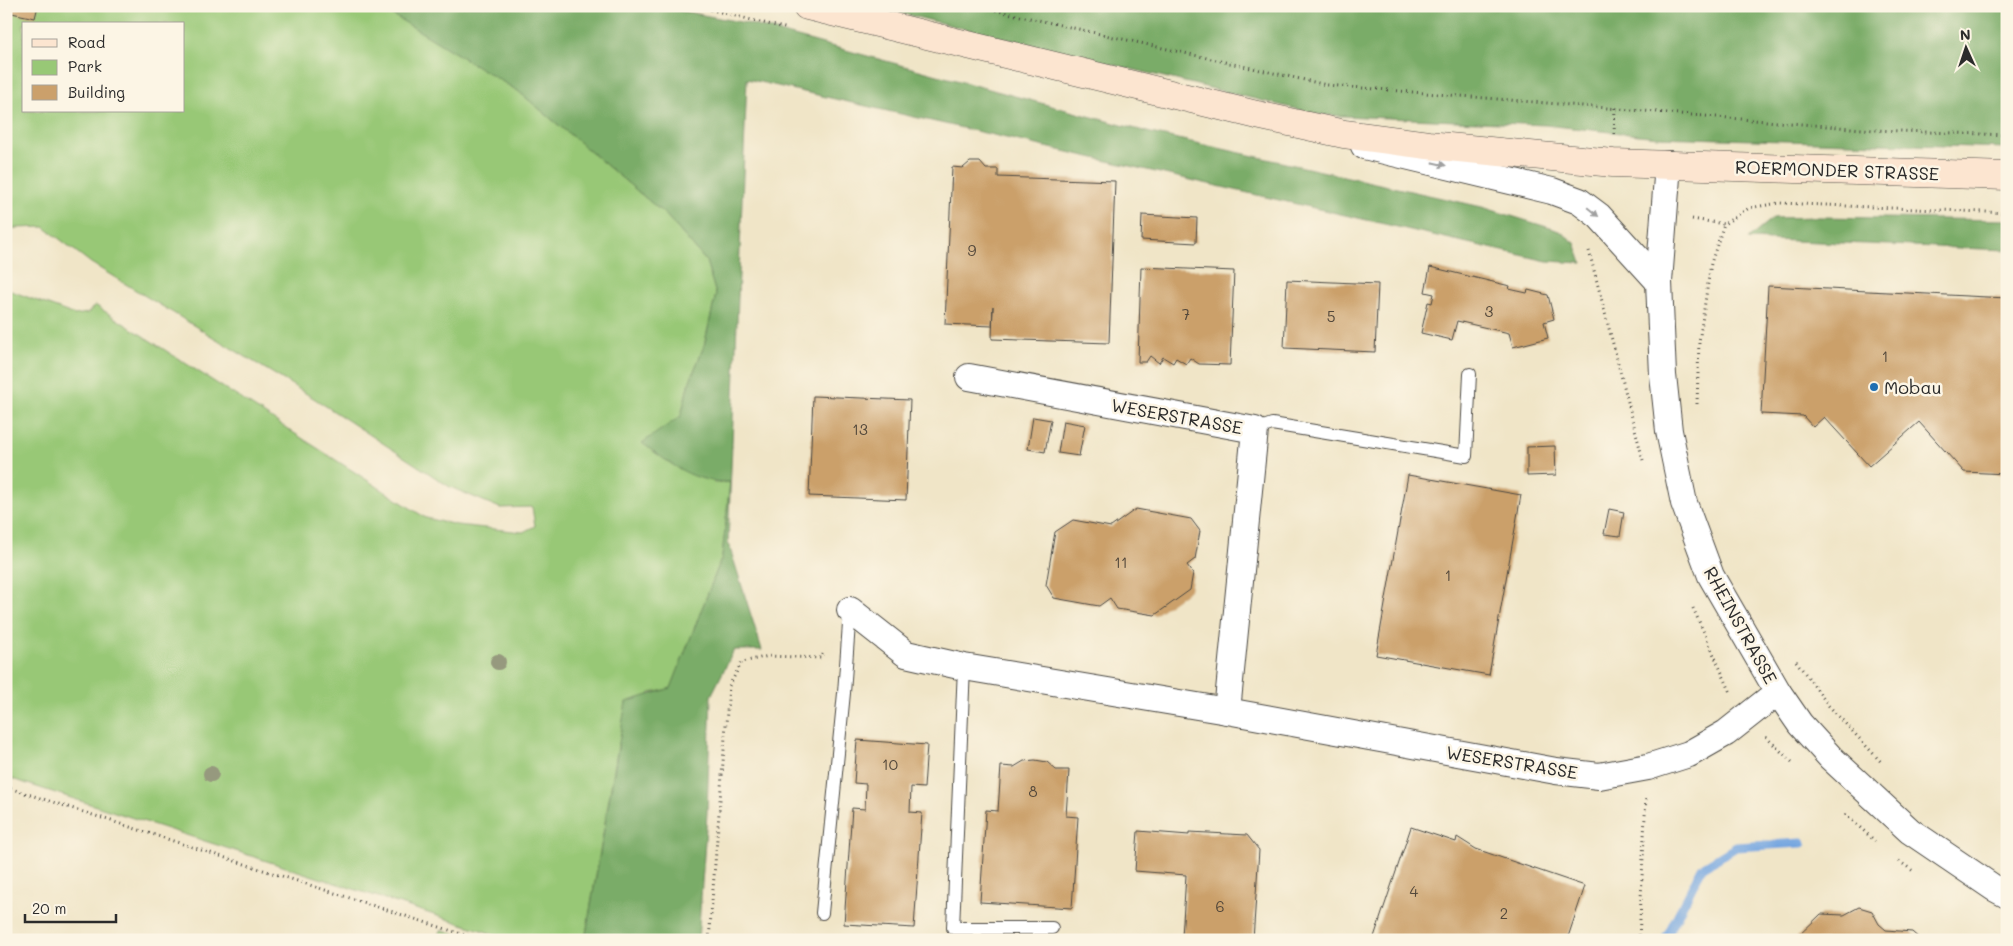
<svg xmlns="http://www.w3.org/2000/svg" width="2013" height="946" font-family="Mali,sans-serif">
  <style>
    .green { fill: #98c876; stroke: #627a50; fill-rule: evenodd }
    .forest { fill: #7aac67; stroke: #526c49 }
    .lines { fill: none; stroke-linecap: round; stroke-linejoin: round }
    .stream { stroke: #75a6e0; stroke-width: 9 }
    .building { fill: #cba06b }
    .lane-casing { stroke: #494742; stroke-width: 14 }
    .street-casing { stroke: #494742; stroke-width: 28 }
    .secondary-casing { stroke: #494742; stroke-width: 29 }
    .path { stroke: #494742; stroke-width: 3; stroke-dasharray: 1 4; stroke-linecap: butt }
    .lane { stroke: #fff; stroke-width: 12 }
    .street { stroke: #fff; stroke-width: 26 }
    .secondary { stroke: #fce5d0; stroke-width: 28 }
    .tree { fill: #96997e }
    .oneway { fill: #a0a0a0 }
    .poi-dot { fill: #1f6fb2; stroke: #fcf5e5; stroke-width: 2 }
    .labels { text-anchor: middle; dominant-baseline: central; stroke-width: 5; stroke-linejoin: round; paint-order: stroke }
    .number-label { font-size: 15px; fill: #53483b }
    .street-label { font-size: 18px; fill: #2b2b2b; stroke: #fcf5e5 }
    .poi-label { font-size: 18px; fill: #2b2b2b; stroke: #fcf5e5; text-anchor: start }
  </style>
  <rect width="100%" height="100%" fill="#fcf5e5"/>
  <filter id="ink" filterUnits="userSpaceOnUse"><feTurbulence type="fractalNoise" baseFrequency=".02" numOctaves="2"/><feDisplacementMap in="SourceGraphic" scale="10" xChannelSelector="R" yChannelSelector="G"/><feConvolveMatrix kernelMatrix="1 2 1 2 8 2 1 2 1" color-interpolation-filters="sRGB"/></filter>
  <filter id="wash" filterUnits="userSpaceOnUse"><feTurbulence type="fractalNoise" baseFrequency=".0096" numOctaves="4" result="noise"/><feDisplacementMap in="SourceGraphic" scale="20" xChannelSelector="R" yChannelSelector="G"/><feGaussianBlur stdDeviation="1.12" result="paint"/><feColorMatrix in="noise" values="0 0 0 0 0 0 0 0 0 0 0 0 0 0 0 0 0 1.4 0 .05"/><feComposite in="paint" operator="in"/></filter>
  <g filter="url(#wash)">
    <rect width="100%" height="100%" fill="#f0e5c7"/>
    <!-- green -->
    <g class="green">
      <path d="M6 6H378L410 25 518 91 666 215 706 261 716 294 704 346 688 386 681 416 714 483 730 482 722 557 671 689 650 693 618 746 585 940H512L6 777V289L75 315 88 313 95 305 426 518 457 525 523 532 535 526 532 507 500 508 450 487 315 399 91 263 44 227 16 228 6 231ZM24 24H184V111H24Z"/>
      <path d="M441 930 477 940H438Z"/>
    </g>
    <!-- forest -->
    <g class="forest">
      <path d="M378 6H655L746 23 1151 133 1482 207 1560 231 1575 243 1582 263 1547 261 747 79 728 542 762 650H734L711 696 707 813 698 940H585L626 702 671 688 722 557 730 482C693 483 671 464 642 443L681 416 688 386 704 346 716 294 706 261 666 215 518 91Z"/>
      <path d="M871 6H2007V148L1658 137 1545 125 1321 115Z"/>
      <path d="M1820 217 2007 220V250L1748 239 1773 218Z"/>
    </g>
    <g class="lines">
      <!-- stream -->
      <path class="stream" d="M1667 936 1702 868 1736 847 1802 843"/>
    </g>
    <g id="blocks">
      <!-- building -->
      <g class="building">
        <path d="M8 6H38L35 18 7 12Z"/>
        <path d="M970 162H980L986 169H998V177L1115 181 1109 343 992 339 993 306 992 326 945 324 952 167 963 168Z"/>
        <path d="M1142 215 1197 218 1196 243 1141 240Z"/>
        <path d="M1141 267 1234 271 1230 365 1199 364 1190 358 1186 364 1176 358 1173 363 1163 357 1159 363 1150 356 1146 362H1138Z"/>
        <path d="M1430 267 1510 286 1509 289 1527 293 1528 290 1548 295 1554 319 1544 322 1548 338 1513 347 1509 333 1457 321 1452 340 1421 333 1428 302 1432 303 1434 294 1425 292Z"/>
        <path d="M1287 280 1378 284 1375 352 1284 348Z"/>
        <path d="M1768 286 2007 298V474L1964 472 1919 422 1869 466 1824 417 1813 427 1803 416 1761 414Z"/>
        <path d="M813 396 910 400 906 500 809 496Z"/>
        <path d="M1033 417 1051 420 1045 452 1028 449Z"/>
        <path d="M1063 421 1085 425 1079 456 1058 453Z"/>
        <path d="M1555 446 1556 475 1527 476V447Z"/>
        <path d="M1408 475 1521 495 1489 675 1376 655Z"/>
        <path d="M1136 509 1191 519 1200 531 1195 559 1187 565 1193 573 1190 590 1155 615 1117 609 1110 598 1099 606 1054 598 1046 585 1055 532 1073 520 1111 527Z"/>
        <path d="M1609 509 1624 512 1620 536 1604 534Z"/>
        <path d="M857 740 927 745 924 788 911 787 910 812 922 813 914 928 844 924 852 808 865 809 866 784 854 783Z"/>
        <path d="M1035 760 1047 762 1056 770H1069L1066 816 1078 817 1072 908 980 902 986 810 998 811 1001 766 1014 767 1024 761Z"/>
        <path d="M1411 827 1456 842 1457 837 1476 849 1585 886 1567 940H1373Z"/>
        <path d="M1138 831 1189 835V832L1247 835 1259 850 1253 940 1182 937 1186 875 1135 871Z"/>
        <path d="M1859 907 1872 911 1879 924 1886 930 1912 932 1921 940H1794L1821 914 1844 915Z"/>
      </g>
    </g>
  </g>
  <g filter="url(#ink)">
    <use href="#blocks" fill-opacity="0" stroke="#494742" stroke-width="1"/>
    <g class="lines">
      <defs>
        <g id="lane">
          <path d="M1255 430 1272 424 1466 456 1470 374"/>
          <path d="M964 667 953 928H1052"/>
          <path d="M822 913 844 693 850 610"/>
        </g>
        <g id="street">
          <path d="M1364 146 1552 191 1579 201 1599 216 1659 282"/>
          <path d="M1668 164 1659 282 1663 375 1669 431 1684 503 1711 576 1778 692 1800 724 1831 758 1910 831 1994 888 2007 895"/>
          <path d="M969 377 1255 430 1227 711"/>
          <path d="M850 610 906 654 964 667 1227 711 1556 771 1599 776 1648 767 1689 754 1726 733 1778 692"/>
        </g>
        <path id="secondary" d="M807 6 1257 115 1344 134 1428 145 1613 163 2007 176"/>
      </defs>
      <!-- lane casing -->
      <use href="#lane" class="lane-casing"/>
      <!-- street casing -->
      <use href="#street" class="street-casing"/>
      <!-- secondary casing -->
      <use href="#secondary" class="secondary-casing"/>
      <!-- path -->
      <g class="path">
        <path d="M696 6 788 29"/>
        <path d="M976 6 1327 85 1875 130 2007 135"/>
        <path d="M1614 134 1615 108"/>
        <path d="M1692 219 1724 224"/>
        <path d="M1589 251 1643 460"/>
        <path d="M1697 404 1699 342 1711 263 1724 224 1749 208 1779 203 2007 213"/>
        <path d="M1693 608 1731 693"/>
        <path d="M1796 661 1829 706 1882 763"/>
        <path d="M1766 737 1792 762"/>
        <path d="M6 787 480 940"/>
        <path d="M1845 814 1875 841"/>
        <path d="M1899 861 1913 871"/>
        <path d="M709 940 729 686 742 662 769 656 821 658 824 653"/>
        <path d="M1639 940 1646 796"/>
      </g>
      <!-- lane -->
      <use href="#lane" class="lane"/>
      <!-- street -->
      <use href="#street" class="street"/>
      <!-- secondary -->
      <use href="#secondary" class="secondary"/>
    </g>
    <!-- trees -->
    <g class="tree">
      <circle cx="498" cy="662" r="8"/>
      <circle cx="211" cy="774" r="8"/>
    </g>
    <!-- one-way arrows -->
    <defs><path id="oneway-solid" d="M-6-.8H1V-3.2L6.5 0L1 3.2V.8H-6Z" transform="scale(1.25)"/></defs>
    <g class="oneway">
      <use href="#oneway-solid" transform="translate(1439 164) rotate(13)"/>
      <use href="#oneway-solid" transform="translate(1593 212) rotate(39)"/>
    </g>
  </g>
  <!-- markers -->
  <circle class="poi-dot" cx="1874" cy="387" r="5"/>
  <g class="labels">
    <!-- number labels -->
    <g class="number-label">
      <text x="972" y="250">9</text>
      <text x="1489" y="311">3</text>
      <text x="1186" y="314">7</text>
      <text x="1331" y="316">5</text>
      <text x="1885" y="356">1</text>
      <text x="860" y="429">13</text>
      <text x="1121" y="562">11</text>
      <text x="1448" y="575">1</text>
      <text x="890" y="764">10</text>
      <text x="1033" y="791">8</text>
      <text x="1414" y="891">4</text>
      <text x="1220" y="906">6</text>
      <text x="1504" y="913">2</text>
    </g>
    <!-- street labels -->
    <g class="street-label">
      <text transform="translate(1837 170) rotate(2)">ROERMONDER STRASSE</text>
      <text transform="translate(1177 416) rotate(10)">WESERSTRASSE</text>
      <text transform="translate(1741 625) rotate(61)">RHEINSTRASSE</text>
      <text transform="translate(1512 762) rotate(9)">WESERSTRASSE</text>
    </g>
    <!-- poi labels -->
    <g class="poi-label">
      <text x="1884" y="387">Mobau</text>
    </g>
  </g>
  <!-- margin -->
  <rect width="2013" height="946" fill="none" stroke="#fcf5e5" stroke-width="25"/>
  <!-- legend -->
  <rect x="22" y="22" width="162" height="90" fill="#fcf5e5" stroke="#a8a49b"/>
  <rect x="32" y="39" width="25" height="8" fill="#fce5d0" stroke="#a8a49b"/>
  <text x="68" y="48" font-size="15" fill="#2b2b2b">Road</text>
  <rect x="32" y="60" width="25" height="15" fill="#98c876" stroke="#a8a49b"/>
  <text x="68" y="72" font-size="15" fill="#2b2b2b">Park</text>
  <rect x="32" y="85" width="25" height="15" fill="#cba06b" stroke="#a8a49b"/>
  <text x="68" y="98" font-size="15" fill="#2b2b2b">Building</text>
  <!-- north arrow -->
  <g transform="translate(1966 48) rotate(357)" stroke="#fcf5e5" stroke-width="4" paint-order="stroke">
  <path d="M0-4L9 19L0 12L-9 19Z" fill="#2b2b2b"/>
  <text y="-8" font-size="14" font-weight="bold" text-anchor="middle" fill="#2b2b2b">N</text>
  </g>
  <!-- scale -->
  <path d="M25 914v8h91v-8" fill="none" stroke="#2b2b2b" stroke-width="2.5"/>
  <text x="32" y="914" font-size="15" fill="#2b2b2b" stroke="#fcf5e5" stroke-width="4" paint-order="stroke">20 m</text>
</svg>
